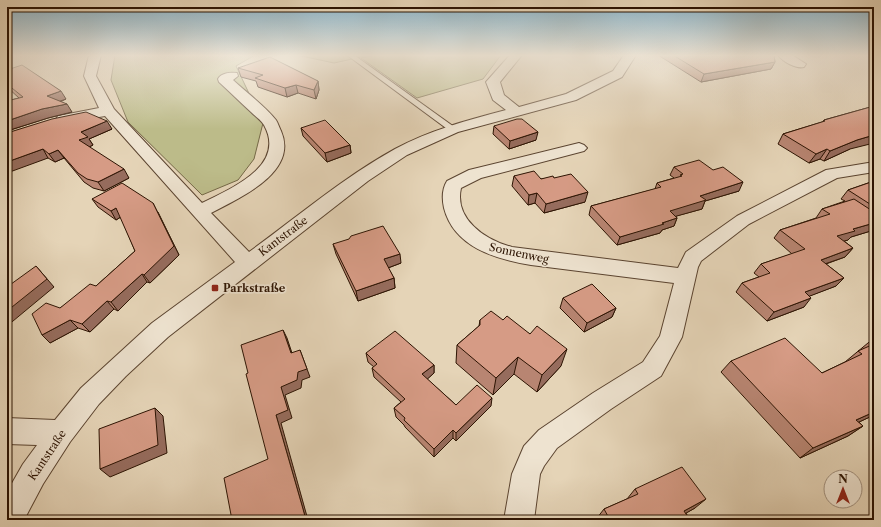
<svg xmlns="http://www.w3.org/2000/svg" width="881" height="527" font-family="'Libre Caslon Text',serif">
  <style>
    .green { fill: #bcbb89; stroke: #746846 }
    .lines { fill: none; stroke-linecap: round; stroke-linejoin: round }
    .lane-casing { stroke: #5b4430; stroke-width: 2 }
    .street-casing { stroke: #5b4430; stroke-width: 2 }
    .lane { fill: #eee3d0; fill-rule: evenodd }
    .street { fill: #eee3d0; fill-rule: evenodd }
    .wall { fill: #b88572; stroke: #2d1403 }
    .shaded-wall { fill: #966c5d; stroke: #2d1403 }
    .building { fill: #d69b85; stroke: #2d1403 }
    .poi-dot { fill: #8f2418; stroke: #eee3d0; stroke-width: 1.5 }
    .labels { text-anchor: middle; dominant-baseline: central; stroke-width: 3.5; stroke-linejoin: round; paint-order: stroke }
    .street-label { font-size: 11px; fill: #2d1403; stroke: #eee3d0 }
    .poi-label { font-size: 11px; font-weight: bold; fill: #2d1403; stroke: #eee3d0; text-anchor: start }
  </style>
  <rect width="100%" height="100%" fill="#e5d4b7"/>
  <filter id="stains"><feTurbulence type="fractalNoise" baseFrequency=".005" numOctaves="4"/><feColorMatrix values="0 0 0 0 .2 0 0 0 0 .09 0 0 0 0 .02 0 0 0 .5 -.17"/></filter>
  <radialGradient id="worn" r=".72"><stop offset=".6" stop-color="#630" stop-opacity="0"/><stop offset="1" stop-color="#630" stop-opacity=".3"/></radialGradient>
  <!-- green -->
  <g class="green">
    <path d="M115 55H255L236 66 263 123 254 159 238 180 202 195 128 122 111 80Z"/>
    <path d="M297 55H370L334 63Z"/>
    <path d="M377 55H501L483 79 417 98 361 58Z"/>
  </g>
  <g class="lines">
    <defs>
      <path id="lane" d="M347 55H354L457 129 453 131H450Z"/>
      <g id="street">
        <path d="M89 55H101L96 76 114 109 202 203C230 189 287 166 264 125 261 120 255 116 251 112 240 102 230 92 219 82L218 79C221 73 230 72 237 73L238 76 233 80C247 93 264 105 276 120 278 123 279 127 281 131 299 172 240 198 211 213L249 252C296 218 344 177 395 149 430 130 468 120 506 110L493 100 486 82 510 55H522L500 82 504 95 519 107 566 94 613 71 624 55H636L622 77 576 100 458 132 407 155 368 181 168 337 126 376 99 404 70 442 43 484 24 520H7V492L23 464 37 445 7 444V418L55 420 81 388 152 323 235 262 105 116 63 123 58 122 56 119 58 116 99 108 84 76Z"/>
        <path d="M778 55H792L806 64 804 67C796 69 783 62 778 55Z"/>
        <path d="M579 143 584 145 587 148 584 151 481 178 461 188C454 219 485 240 512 247L678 268 686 252 737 216 826 170 874 162V172L837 178 749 224 701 261 698 267 682 337 661 376 611 409 557 448 544 466 540 474 534 520H504L512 474 524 446 539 430 593 393 643 362 660 336 674 283 531 265C495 259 454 247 444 208 442 199 442 189 447 181L469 170Z"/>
      </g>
    </defs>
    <!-- lane casing -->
    <use href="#lane" class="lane-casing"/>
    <!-- street casing -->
    <use href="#street" class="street-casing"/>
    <!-- lane -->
    <use href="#lane" class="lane"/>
    <!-- street -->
    <use href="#street" class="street"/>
  </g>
  <!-- wall -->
  <g class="wall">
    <path d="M658 55H774L775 62 771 69 701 82Z"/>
    <path d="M238 68 318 81 319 90 316 99 298 93 287 97 258 87 256 81 241 77Z"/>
    <path d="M7 70 66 99 60 102 72 112 48 118 7 131V101L19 98 7 87Z"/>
    <path d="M874 106 850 149 824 161 820 159 809 163 778 144 783 134 822 122 824 120Z"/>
    <path d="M494 126 536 140 509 149 493 134Z"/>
    <path d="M301 128 350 145 351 153 327 162 303 136Z"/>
    <path d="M112 129 89 139 93 145 89 147 129 178 104 191 93 188 84 182 64 158 55 162 48 158 7 134Z"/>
    <path d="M674 167 739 191 705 201 702 209 676 216 677 218 674 226 662 230 660 233 617 245 589 215 591 206 655 189 657 183 674 178 670 175Z"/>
    <path d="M514 176 541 179 554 178 585 202 544 213 535 203 528 205 512 186Z"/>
    <path d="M874 181V230L851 237 848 240 844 241 853 248 845 257 826 264 844 278 836 286 809 296 804 307 767 321 736 292 742 283 759 277 754 273 761 264 792 254 774 238 780 230 816 218 822 209 845 201 841 199 848 190Z"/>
    <path d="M92 199 158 212 179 255 150 283 147 282 118 311 114 309 90 332 78 328 50 343 42 335 60 308 96 286 135 251 121 217 116 220 98 207Z"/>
    <path d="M333 244 401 263 388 268 394 278 395 288 358 301 336 254Z"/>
    <path d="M563 298 616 308 612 317 584 332 560 308Z"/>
    <path d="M480 320H503L530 334 561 366 537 392 514 374 493 395 456 363 457 345 479 326Z"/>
    <path d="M874 338V415L859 422 863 426 848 436 800 458 721 372 731 361 822 373 845 362Z"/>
    <path d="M366 353 434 365V373L427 379 456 405 491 406 456 441 453 438 434 457 405 427 404 425 396 417 394 408 401 402 374 377 372 368 374 367 368 362Z"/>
    <path d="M635 489 695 508 686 513 690 520H598L597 518 604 509 627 499Z"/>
  </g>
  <!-- shaded-wall -->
  <g class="shaded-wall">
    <path d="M775 62 771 69 701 82 704 74Z"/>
    <path d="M318 81 319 90 316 99 314 90Z"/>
    <path d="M296 85 298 93 287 97 285 88Z"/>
    <path d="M61 91 66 99 52 104 47 96Z"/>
    <path d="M67 104 72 112 48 118 7 131V121L42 109Z"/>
    <path d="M107 121 112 129 89 139 93 145 85 149 79 140 81 132Z"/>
    <path d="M538 132 536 140 509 149 510 141Z"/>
    <path d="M874 135V143L850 149 824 161 830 151 857 140Z"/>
    <path d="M350 145 351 153 327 162 325 153Z"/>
    <path d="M43 149 48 158 7 173V162Z"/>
    <path d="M827 149 820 159 809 163 816 154Z"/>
    <path d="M58 150 64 158 55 162 49 154Z"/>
    <path d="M124 169 129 178 104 191 98 182Z"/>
    <path d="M743 182 739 191 705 201 702 209 666 219 670 211 700 196Z"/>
    <path d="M588 192 585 202 544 213 546 204Z"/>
    <path d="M537 193 535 203 528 205 529 195Z"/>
    <path d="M153 203 179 255 150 283 144 275Z"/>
    <path d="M874 205V212L865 214Z"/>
    <path d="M116 208 122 216 116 220 111 211Z"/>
    <path d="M677 218 674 226 662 230 660 233 617 245 620 237Z"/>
    <path d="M874 223V230L851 237 848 240 830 245 837 236 853 229Z"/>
    <path d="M853 248 845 257 813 268 821 260Z"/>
    <path d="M400 254 401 263 385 269 384 259Z"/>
    <path d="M36 266 54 287 7 326V311Z"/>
    <path d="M142 274 147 282 118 311 111 302Z"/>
    <path d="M394 278 395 288 358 301 356 291Z"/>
    <path d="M844 278 836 286 797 301 805 292Z"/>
    <path d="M811 298 804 307 767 321 774 312Z"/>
    <path d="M107 301 114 309 90 332 82 324Z"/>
    <path d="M616 308 612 317 584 332 587 323Z"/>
    <path d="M70 320 78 328 50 343 42 335Z"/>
    <path d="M283 330 287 338 295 362 291 353Z"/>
    <path d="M567 349 561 366 537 392 542 375Z"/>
    <path d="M300 350 310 377 302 380 301 388 285 395 292 418 281 423 308 520H306L276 415 281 387Z"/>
    <path d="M518 357 514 374 493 395 496 378Z"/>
    <path d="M434 365V373L423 383 422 374Z"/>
    <path d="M492 398 491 406 456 441V433Z"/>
    <path d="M155 408 163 416 167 453 110 477 100 469Z"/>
    <path d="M874 412V415L842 430 856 420Z"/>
    <path d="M863 426 848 436 800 458 813 448Z"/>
    <path d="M453 430V438L434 457V449Z"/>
    <path d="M706 499 695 508 674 520 684 511Z"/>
  </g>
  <!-- building -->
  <g class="building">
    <path d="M673 55H774L775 62 704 74Z"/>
    <path d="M270 57 318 81 314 90 296 85 285 88 255 78 263 75 238 68Z"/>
    <path d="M22 65 61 91 47 96 67 104 42 109 7 121V101L23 97 7 84V70Z"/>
    <path d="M874 106V135L857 140 830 151 827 149 816 154 783 134 825 121 824 120Z"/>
    <path d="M86 112 107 121 81 132 88 137 79 140 124 169 98 182 87 179 78 173 58 150 49 154 43 149 7 162V133L52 119Z"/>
    <path d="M517 119H522L538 132 510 141 494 126Z"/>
    <path d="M325 120 350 145 325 153 301 128Z"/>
    <path d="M699 160 713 170 723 167 743 182 700 196 706 200 670 211 677 218 662 223 664 224 620 237 591 206 661 187 657 183 682 176 680 175 683 174 674 167Z"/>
    <path d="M534 171 541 179 553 176 554 178 571 174 588 192 546 204 537 193 529 195 514 176Z"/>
    <path d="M874 181V205L873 206 848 190Z"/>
    <path d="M122 183 153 203 174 246 144 275 142 274 111 302 107 301 82 324 70 320 42 335 32 314 46 303 60 308 90 284 96 286 135 251 116 208 111 211 92 199Z"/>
    <path d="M854 199 874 212V223L853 229 855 231 837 236 853 248 821 260 844 278 805 292 811 298 774 312 742 283 770 273 761 264 805 249 780 230 830 214 822 209Z"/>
    <path d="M383 226 400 254 384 259 394 278 356 291 333 244 349 239 351 236Z"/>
    <path d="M36 266 47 279 7 311V287Z"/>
    <path d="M592 284 616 308 587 323 563 298Z"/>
    <path d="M491 311 503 320 507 316 530 334 537 326 567 349 542 375 518 357 496 378 457 345 480 325V320Z"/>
    <path d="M283 330 291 353 300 350 307 369 298 372 297 380 281 387 288 410 276 415 303 509 306 520H232L224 478 268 459 246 374 248 373 241 345Z"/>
    <path d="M395 331 434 365 422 374 456 405 477 385 492 398 456 433 453 430 434 449 404 420 405 418 394 408 405 399 372 368 377 364 366 353Z"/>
    <path d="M785 338 822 373 862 354 858 351 874 344V412L856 420 863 426 813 448 731 361Z"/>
    <path d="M155 408 158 445 100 469 99 429Z"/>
    <path d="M682 467 706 499 684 511 690 520H610L604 509 638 494 635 489Z"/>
  </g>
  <!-- sky -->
  <linearGradient id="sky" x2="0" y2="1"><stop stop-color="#87b6cf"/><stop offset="0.43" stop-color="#f3ecdf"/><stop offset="1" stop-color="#f3ecdf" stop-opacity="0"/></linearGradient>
  <rect width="881" height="129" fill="url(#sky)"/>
  <!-- markers -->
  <rect class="poi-dot" x="211" y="284" width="8" height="8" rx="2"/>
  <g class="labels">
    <!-- street labels -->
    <g class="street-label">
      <text transform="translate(283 236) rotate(-37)">Kantstraße</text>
      <text transform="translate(519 253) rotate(12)">Sonnenweg</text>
      <text transform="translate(47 455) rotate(-56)">Kantstraße</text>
    </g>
    <!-- poi labels -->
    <g class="poi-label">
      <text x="223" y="288">Parkstraße</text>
    </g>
  </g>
  <!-- margin -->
  <rect width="881" height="527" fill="none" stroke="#e5d4b7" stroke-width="24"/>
  <rect x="8" y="8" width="865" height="511" fill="none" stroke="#2d1403" stroke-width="2"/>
  <rect x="12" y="12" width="857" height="503" fill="none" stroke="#2d1403"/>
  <!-- north arrow -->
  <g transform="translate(843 489)"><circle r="19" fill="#eee3d0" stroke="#a1907e"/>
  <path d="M0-3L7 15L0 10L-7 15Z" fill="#8f2418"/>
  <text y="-6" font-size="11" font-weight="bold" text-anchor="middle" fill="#2d1403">N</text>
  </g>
  <rect width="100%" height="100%" filter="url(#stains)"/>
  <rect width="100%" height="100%" fill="url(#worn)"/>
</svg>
